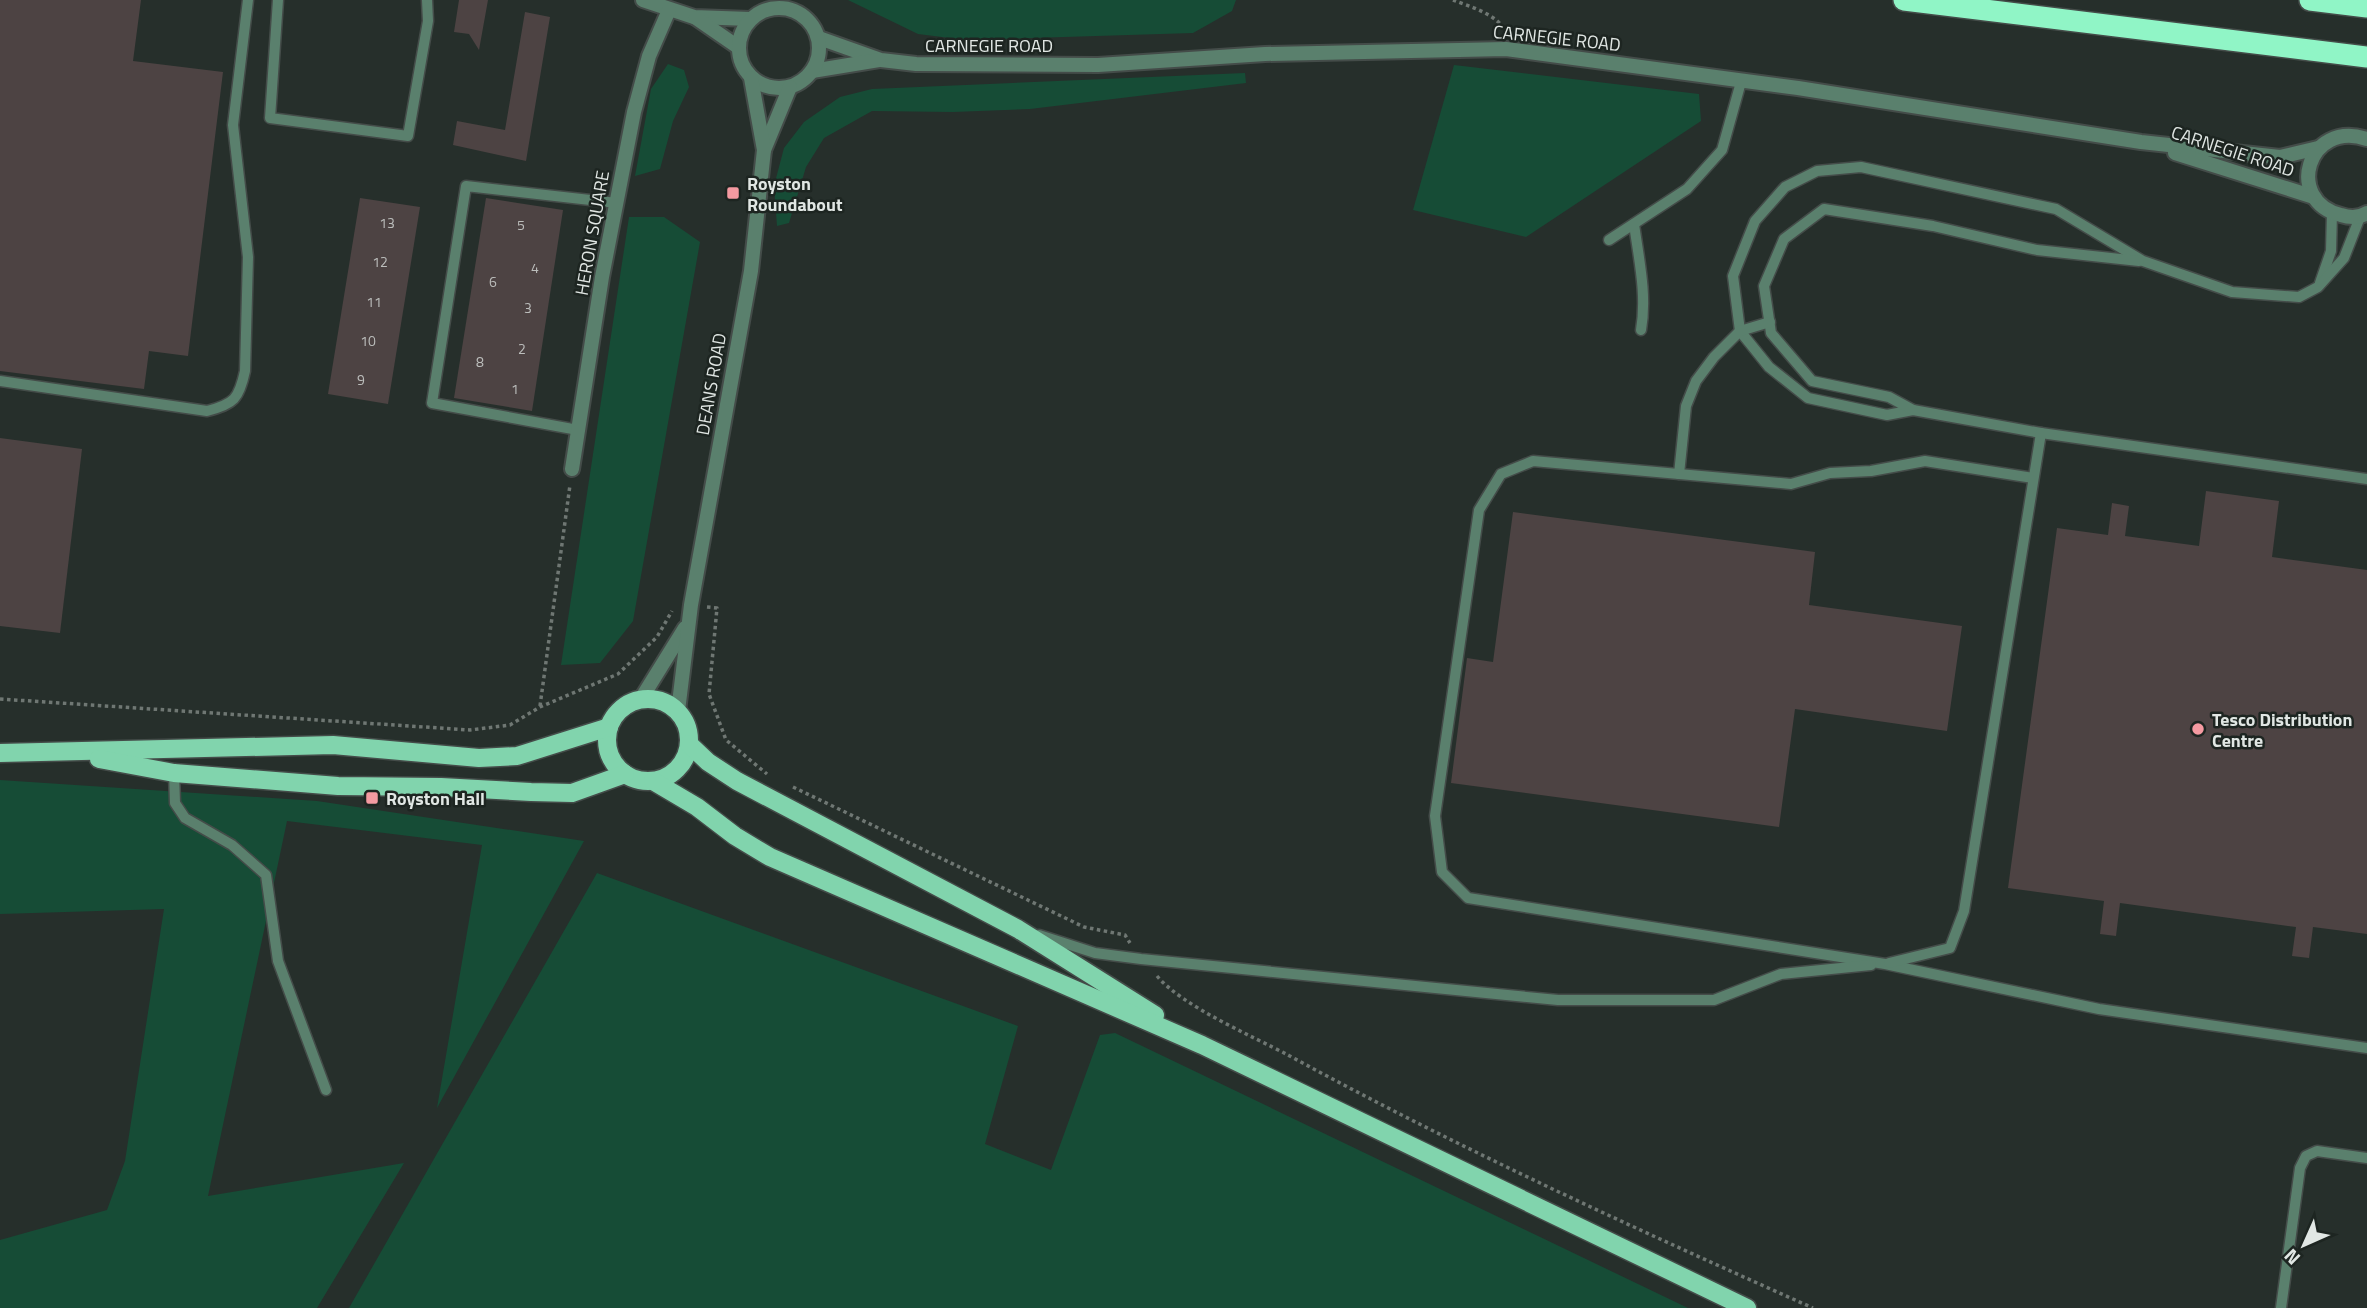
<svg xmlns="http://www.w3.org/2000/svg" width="2367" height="1308" font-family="'Titillium Web',sans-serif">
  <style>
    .green { fill: #164c36 }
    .building { fill: #4d4343 }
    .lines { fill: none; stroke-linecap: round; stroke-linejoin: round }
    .service-casing { stroke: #444c49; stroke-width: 13 }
    .minor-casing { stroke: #444c49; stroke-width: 18 }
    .tertiary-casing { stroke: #444c49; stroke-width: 18 }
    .primary-casing { stroke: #444c49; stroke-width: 21 }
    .motorway-casing { stroke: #444c49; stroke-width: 24 }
    .path { stroke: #6f7773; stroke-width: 3.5; stroke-dasharray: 3.5 3.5; stroke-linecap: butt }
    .service { stroke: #5a806d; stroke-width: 10 }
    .minor { stroke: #5a806d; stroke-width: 14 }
    .tertiary { stroke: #5a806d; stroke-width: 14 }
    .primary { stroke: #81d4ad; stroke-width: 18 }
    .motorway { stroke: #90f5c6; stroke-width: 21 }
    .poi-dot { fill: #f49aa1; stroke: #1d2521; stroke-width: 2.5 }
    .labels { text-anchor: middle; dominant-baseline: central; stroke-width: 5; stroke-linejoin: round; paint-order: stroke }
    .number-label { font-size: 14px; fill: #bcbebc }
    .street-label { font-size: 18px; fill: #e1e7e4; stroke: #1d2521 }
    .poi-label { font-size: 18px; font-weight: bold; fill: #e1e7e4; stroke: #1d2521; text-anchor: start }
  </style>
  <rect width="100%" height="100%" fill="#262f2b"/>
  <!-- green -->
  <g class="green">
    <path d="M848 0H1236L1232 11 1193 33 966 40 918 34Z"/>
    <path d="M668 64 684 70 689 87 673 121 660 169 635 176 651 89Z"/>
    <path d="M1454 65 1699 94 1701 121 1526 237 1413 210Z"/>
    <path d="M1245 73 1246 83 1030 109 953 112 872 111 824 138 806 167 789 223 777 226 774 186 784 148 804 122 840 97 872 89Z"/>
    <path d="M629 217H664L700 242 633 621 600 663 561 665Z"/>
    <path d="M0 780 317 801 584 841 437 1108 482 845 287 821 208 1196 404 1163 317 1308H0V1240L107 1210 125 1161 164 909 0 914Z"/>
    <path d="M597 873 1018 1026 985 1144 1051 1170 1100 1035 1115 1033 1688 1308H349Z"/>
  </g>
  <!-- building -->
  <g class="building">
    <path d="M0 0H141L133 61 223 72 188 356 149 351 144 389 0 371Z"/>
    <path d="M459 0H488L479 50 469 34 454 32Z"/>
    <path d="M525 12 550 17 526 161 453 145 457 121 505 130Z"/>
    <path d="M360 198 420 207 388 404 328 394Z"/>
    <path d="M486 198 563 210 532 411 454 398Z"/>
    <path d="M0 438 82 449 60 633 0 626Z"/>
    <path d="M2206 491 2279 501 2272 557 2367 570V934L2313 927 2309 958 2292 956 2296 927 2120 903 2116 936 2100 934 2104 901 2008 888 2057 528 2108 535 2112 503 2129 506 2125 536 2199 546Z"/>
    <path d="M1513 512 1815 552 1809 605 1962 626 1947 731 1795 709 1779 827 1451 783 1467 658 1493 662Z"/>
  </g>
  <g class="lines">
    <defs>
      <g id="service">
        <path d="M278 0 270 118 408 136 428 21 427 0"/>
        <path d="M1634 224C1639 260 1647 295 1641 330"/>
        <path d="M1609 240 1687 189 1722 150 1741 82"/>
        <path d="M2320 283 2331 251 2332 213"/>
        <path d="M0 381 207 411C234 404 239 399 245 371L248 257 233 125 248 0"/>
        <path d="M1913 410 1887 415 1808 398 1769 367 1740 331 1733 276 1755 221 1785 187 1817 171 1861 167 2056 209 2143 261 2232 292 2299 297 2318 287 2344 258 2360 217"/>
        <path d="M578 430 432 403 466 186 617 203"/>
        <path d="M2041 433 1913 410 1889 397 1812 381 1771 333 1764 286 1784 239 1824 209 1933 226 2037 250 2139 261"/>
        <path d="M1679 474 1686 406 1696 381 1714 357 1740 331 1770 322"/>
        <path d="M2033 478 1925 461 1871 471 1830 473 1791 484 1533 461 1501 474 1479 510 1435 816 1442 872 1468 898 1885 964 2099 1009 2367 1048"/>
        <path d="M174 773 175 803 185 818 232 845 266 875 278 961 326 1090"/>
        <path d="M1039 935 1095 953 1141 959 1558 1000H1714L1781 974 1871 965"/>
        <path d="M1889 963 1950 948 1964 911 2041 433 2367 479"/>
        <path d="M2281 1308 2300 1168 2306 1156 2317 1151 2367 1158"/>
      </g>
      <g id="minor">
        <path d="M643 0 694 17 750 19"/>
        <path d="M696 18 738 47"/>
        <path d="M819 38 881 60 916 64 1098 65 1265 54 1506 49 1798 88 2141 142 2280 157 2318 148"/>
        <path d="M812 71 879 60"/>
        <path d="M2367 139C2307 119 2284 201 2341 215 2350 218 2359 218 2367 213"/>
        <path d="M2175 153 2314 197"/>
        <path d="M572 469 602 277 634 112 649 56 669 10"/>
      </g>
      <g id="tertiary">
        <circle cx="779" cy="48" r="40"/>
        <path d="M764 150 790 87"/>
        <path d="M641 699 685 628"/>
        <path d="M678 711 691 605 751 271 764 150 751 78"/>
      </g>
      <g id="primary">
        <circle cx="648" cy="740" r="41"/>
        <path d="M689 744 708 762 737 781 1018 929 1155 1015"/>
        <path d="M0 753 333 745 479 758 517 756 609 727"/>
        <path d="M99 759 174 773 338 786 441 787 531 792 572 793 625 774"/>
        <path d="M653 781 697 807 735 836 770 857 1202 1045 1747 1308"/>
      </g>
      <g id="motorway">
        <path d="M1904 0 2367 57"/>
        <path d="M2310 0 2367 7"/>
      </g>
    </defs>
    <!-- service casing -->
    <use href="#service" class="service-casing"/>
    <!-- minor casing -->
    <use href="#minor" class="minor-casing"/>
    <!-- tertiary casing -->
    <use href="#tertiary" class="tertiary-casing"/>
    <!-- primary casing -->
    <use href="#primary" class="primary-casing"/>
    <!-- motorway casing -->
    <use href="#motorway" class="motorway-casing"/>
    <!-- path -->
    <g class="path">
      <path d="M1453 0C1471 7 1497 14 1506 32"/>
      <path d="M707 607 717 608 709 694 726 740 767 774"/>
      <path d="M0 699 470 730 510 725 540 707 618 674 657 637 672 611"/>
      <path d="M540 706 570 485"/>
      <path d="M793 787 1084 927 1125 935 1130 943"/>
      <path d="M1157 976C1182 1006 1252 1036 1288 1055 1458 1148 1636 1229 1813 1308"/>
    </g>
    <!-- service -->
    <use href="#service" class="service"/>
    <!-- minor -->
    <use href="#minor" class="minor"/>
    <!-- tertiary -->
    <use href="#tertiary" class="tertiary"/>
    <!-- primary -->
    <use href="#primary" class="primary"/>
    <!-- motorway -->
    <use href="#motorway" class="motorway"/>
  </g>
  <!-- markers -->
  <g class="poi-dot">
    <rect x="726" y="186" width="14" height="14" rx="3.5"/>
    <circle cx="2198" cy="729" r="7"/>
    <rect x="365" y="791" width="14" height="14" rx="3.5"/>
  </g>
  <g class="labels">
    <!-- number labels -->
    <g class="number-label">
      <text x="387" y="222">13</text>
      <text x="521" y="224">5</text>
      <text x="380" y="261">12</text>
      <text x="535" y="267">4</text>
      <text x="493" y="281">6</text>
      <text x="374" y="301">11</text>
      <text x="528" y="307">3</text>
      <text x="368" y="340">10</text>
      <text x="522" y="348">2</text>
      <text x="480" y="361">8</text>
      <text x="361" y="379">9</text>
      <text x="515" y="388">1</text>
    </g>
    <!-- street labels -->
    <g class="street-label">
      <text transform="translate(1557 38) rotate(6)">CARNEGIE ROAD</text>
      <text x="989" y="45">CARNEGIE ROAD</text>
      <text transform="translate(2233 151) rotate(18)">CARNEGIE ROAD</text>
      <text transform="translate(592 233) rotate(-80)">HERON SQUARE</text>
      <text transform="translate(711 384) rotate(-80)">DEANS ROAD</text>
    </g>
    <!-- poi labels -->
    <g class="poi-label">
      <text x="747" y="183">Royston<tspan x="747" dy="21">Roundabout</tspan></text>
      <text x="2212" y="719">Tesco Distribution<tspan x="2212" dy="21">Centre</tspan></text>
      <text x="386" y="798">Royston Hall</text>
    </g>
  </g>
  <!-- north arrow -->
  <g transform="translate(2304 1245) rotate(225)" stroke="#1d2521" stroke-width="5" paint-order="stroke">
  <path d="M0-5L12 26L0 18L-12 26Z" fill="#e1e7e4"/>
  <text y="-10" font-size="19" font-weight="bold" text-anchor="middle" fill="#e1e7e4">N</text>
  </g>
</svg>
